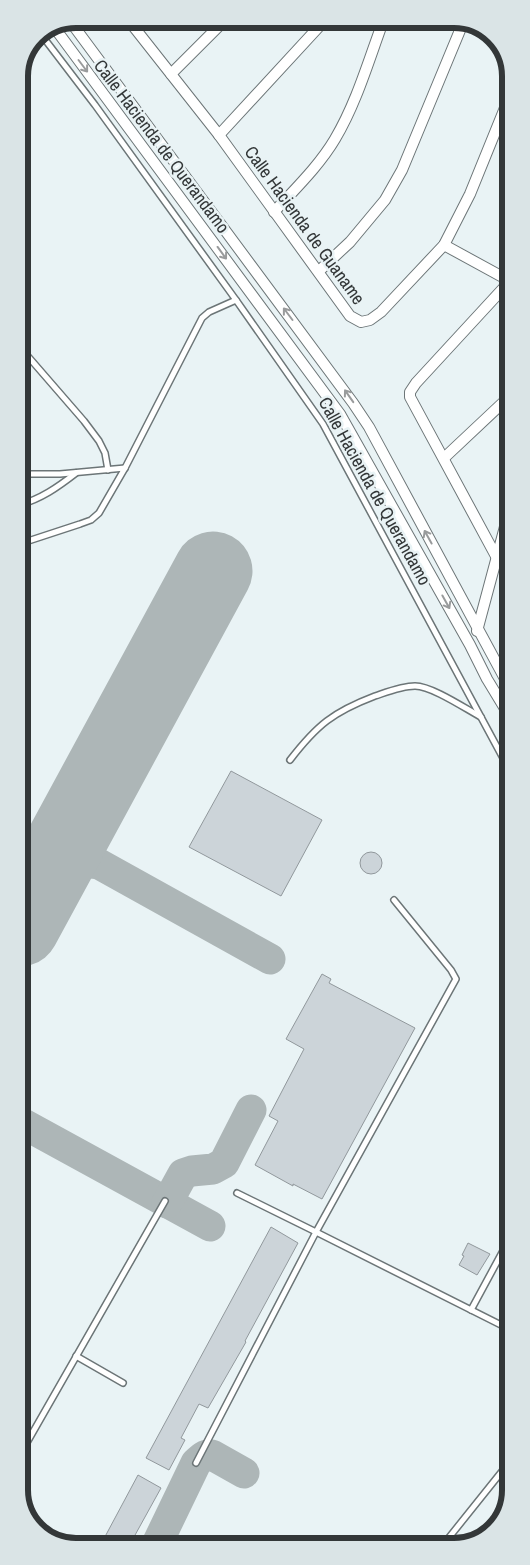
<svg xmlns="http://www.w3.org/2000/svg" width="530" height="1565" font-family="'Archivo Narrow',sans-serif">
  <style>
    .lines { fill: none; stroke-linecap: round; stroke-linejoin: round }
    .taxiway { stroke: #adb6b7; stroke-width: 31 }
    .runway { stroke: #adb6b7; stroke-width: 79 }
    .building { fill: #ccd4d9; stroke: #91989c }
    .lane-casing { stroke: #6c7577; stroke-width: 8 }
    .street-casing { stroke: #6c7577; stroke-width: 12 }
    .lane { stroke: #fff; stroke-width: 5 }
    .street { stroke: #fff; stroke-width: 10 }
    .oneway { stroke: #999b9c }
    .labels { text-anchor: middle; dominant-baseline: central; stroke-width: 5; stroke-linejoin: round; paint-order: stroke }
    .street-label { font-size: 18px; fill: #333738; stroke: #e9f3f5 }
    .rim { fill: none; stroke: #333738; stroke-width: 6 }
  </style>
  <rect width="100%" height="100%" fill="#e9f3f5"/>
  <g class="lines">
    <!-- taxiway -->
    <g class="taxiway">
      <path d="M46 880C63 868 78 860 99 864L270 959"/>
      <path d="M20 1122 210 1226"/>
      <path d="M167 1203 183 1174 192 1171 213 1169 224 1163 251 1110"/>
      <path d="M156 1546 196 1463C201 1458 205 1454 212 1455L244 1473"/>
    </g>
    <!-- runway -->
    <path class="runway" d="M20 927 213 571"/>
  </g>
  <!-- building -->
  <g class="building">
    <path d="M231 771 322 820 281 896 189 847Z"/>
    <circle cx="371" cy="863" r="11"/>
    <path d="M322 974 331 979 329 983 415 1028 322 1199 293 1184V1186L255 1165 278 1121 269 1116 304 1049 286 1039Z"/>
    <path d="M271 1227 298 1243 245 1341 246 1342 208 1408 199 1404 181 1438 185 1440 169 1470 146 1458Z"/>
    <path d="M468 1243 490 1254 477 1275 459 1265 464 1256 462 1255Z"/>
    <path d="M138 1475 161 1488 129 1546H100Z"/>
  </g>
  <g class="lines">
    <defs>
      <g id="lane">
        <path d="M40 33 95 105 236 300"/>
        <path d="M19 346 84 421 99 441 105 453 108 470"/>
        <path d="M19 474H60L125 468"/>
        <path d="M19 505C41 499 58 487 76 473"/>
        <path d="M19 544 80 524 91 520 99 513 125 468 202 318 209 312 236 300 323 424 510 771"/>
        <path d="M290 760C317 725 333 712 375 696 387 692 402 686 415 686 432 686 466 709 481 717"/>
        <path d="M394 900 451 970 456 979 316 1232 511 1330"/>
        <path d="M471 1310 511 1236"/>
        <path d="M76 1356 123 1383"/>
        <path d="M21 1453 165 1201"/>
        <path d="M196 1463 316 1232 237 1193"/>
        <path d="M443 1545 511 1460"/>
      </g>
      <g id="street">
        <path d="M133 19V26L137 31 219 135 350 316 361 322 370 320 381 312 444 245 470 194 509 98"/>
        <path d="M454 19 476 26"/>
        <path d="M70 21 353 403 369 427 510 688"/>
        <path d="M54 27 340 414 470 645 487 679 510 717"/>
        <path d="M171 74 226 19"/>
        <path d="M219 135 326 19"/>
        <path d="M274 212C295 189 319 166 335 139 357 102 369 59 384 19"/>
        <path d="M444 245 510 281"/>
        <path d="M319 271 350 242 385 200 402 170 463 23"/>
        <path d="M444 458 510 396"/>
        <path d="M497 558 410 397V392L416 383 510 281"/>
        <path d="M477 631 510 508"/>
      </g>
    </defs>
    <!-- lane casing -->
    <use href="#lane" class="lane-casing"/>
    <!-- street casing -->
    <use href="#street" class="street-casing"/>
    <!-- lane -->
    <use href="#lane" class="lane"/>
    <!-- street -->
    <use href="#street" class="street"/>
  </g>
  <!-- one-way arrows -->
  <defs><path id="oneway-shaft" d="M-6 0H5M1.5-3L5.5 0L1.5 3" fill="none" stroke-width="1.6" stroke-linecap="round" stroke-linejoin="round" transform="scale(1.25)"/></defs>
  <g class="oneway">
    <use href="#oneway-shaft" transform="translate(83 66) rotate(53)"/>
    <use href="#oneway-shaft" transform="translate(222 253) rotate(54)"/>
    <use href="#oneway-shaft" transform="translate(288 314) rotate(-127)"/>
    <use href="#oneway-shaft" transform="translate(349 396) rotate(-125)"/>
    <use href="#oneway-shaft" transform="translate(428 537) rotate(-119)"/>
    <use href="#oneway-shaft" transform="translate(446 602) rotate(61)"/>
  </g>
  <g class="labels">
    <!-- street labels -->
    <g class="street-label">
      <text transform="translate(162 146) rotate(53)">Calle Hacienda de Querandamo</text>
      <text transform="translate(305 225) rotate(54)">Calle Hacienda de Guaname</text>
      <text transform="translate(375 491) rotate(61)">Calle Hacienda de Querandamo</text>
    </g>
  </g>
  <!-- crop -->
  <path d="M0 0H530V1565H0ZM76 28H454A48 48 0 0 1 502 76V1490A48 48 0 0 1 454 1538H76A48 48 0 0 1 28 1490V76A48 48 0 0 1 76 28Z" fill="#dae4e6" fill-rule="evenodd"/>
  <path class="rim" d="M76 28H454A48 48 0 0 1 502 76V1490A48 48 0 0 1 454 1538H76A48 48 0 0 1 28 1490V76A48 48 0 0 1 76 28Z"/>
</svg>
